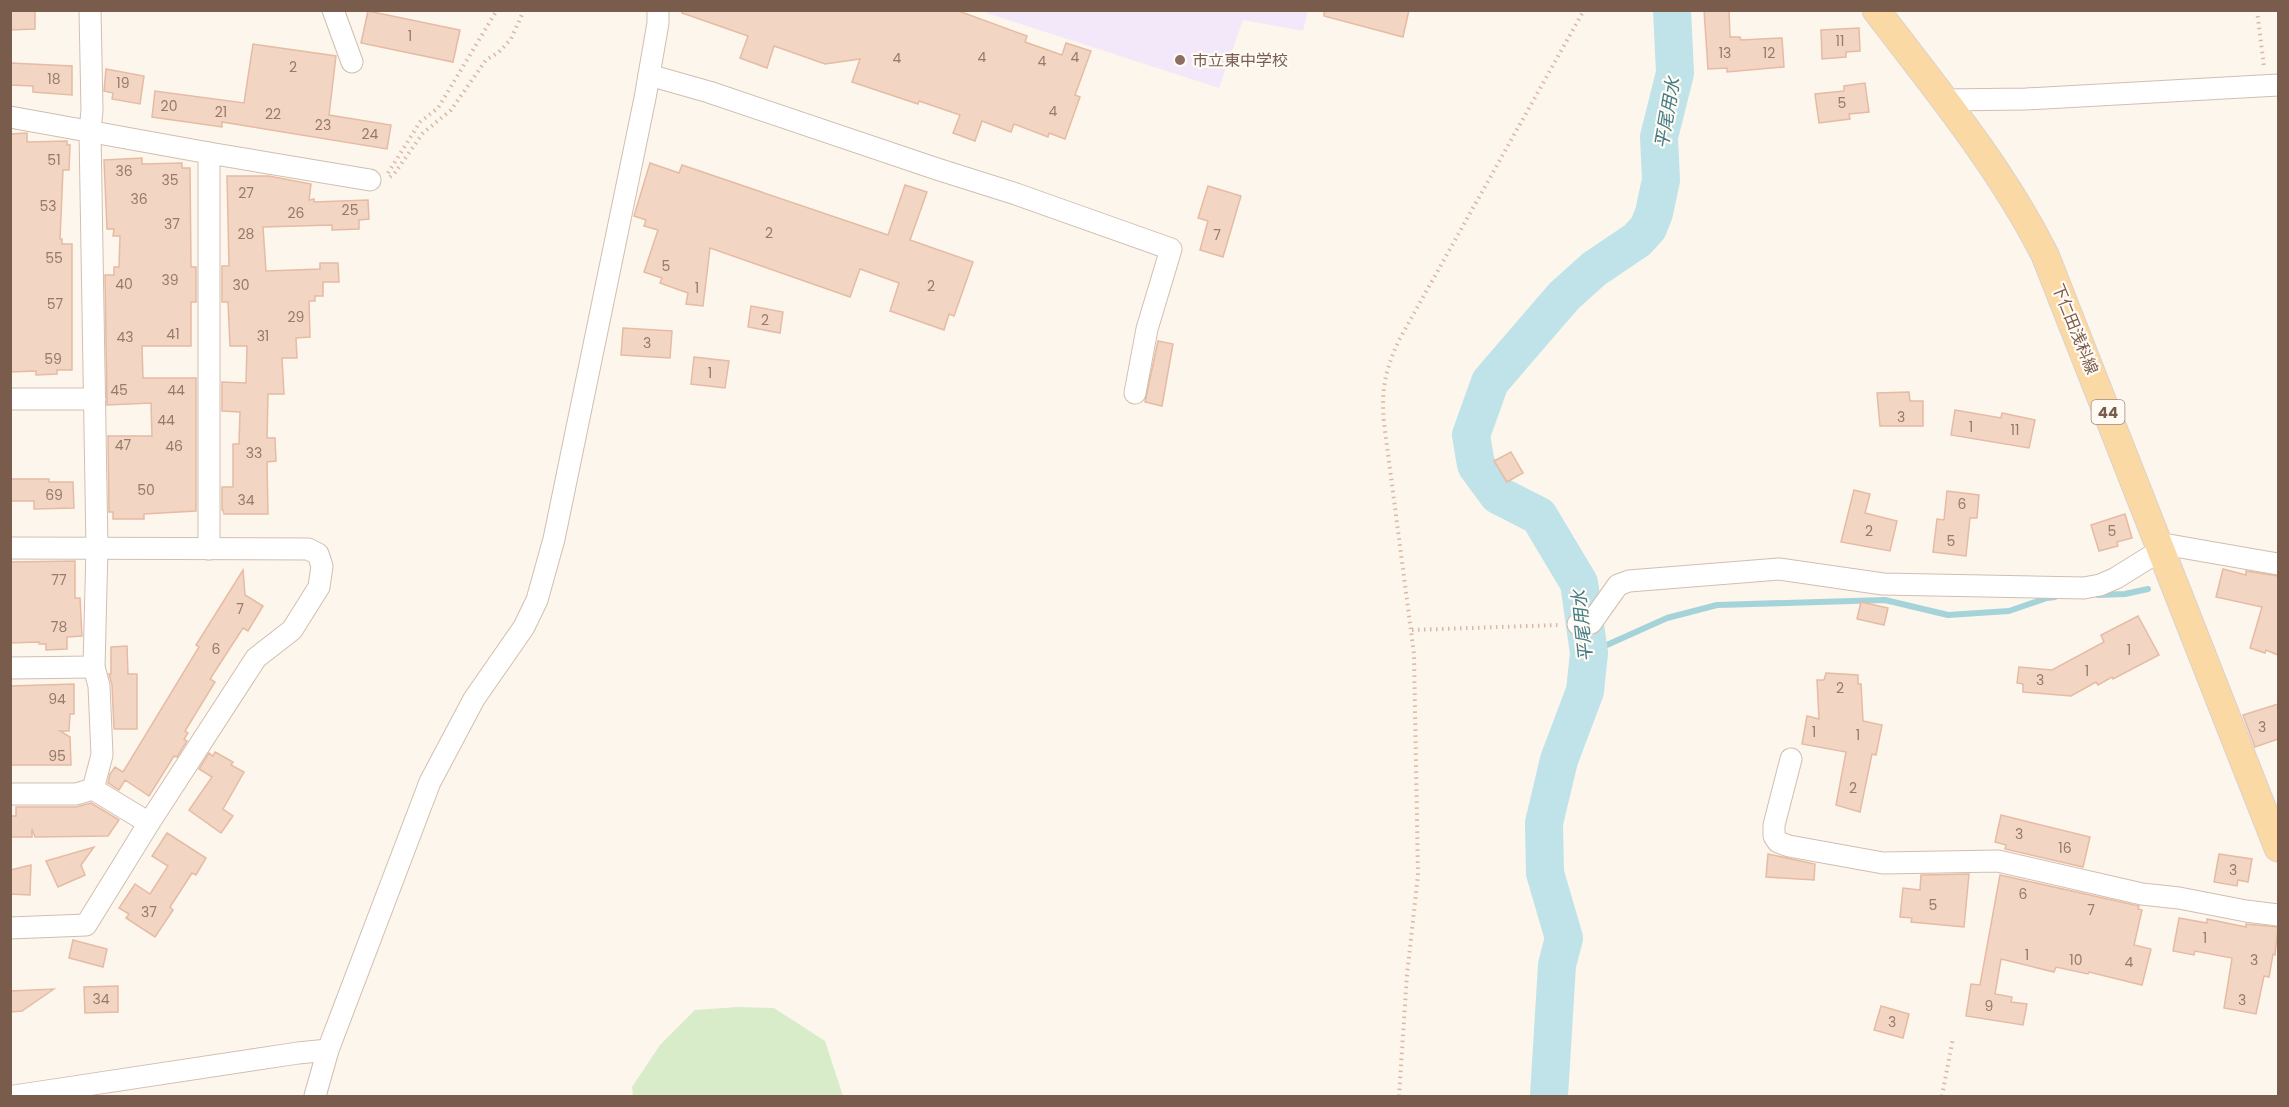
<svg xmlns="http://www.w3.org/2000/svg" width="2289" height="1107" font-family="Poppins,'Noto Sans JP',sans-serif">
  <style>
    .education { fill: #f3e8fa }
    .green { fill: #d8ecc9 }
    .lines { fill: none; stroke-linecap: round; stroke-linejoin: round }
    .stream { stroke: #a5d3da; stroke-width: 6 }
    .river { stroke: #bfe3e8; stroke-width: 38 }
    .building { fill: #f3d5c3; stroke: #e6bba3; stroke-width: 1.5 }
    .minor-casing { stroke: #d1beb0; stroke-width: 23 }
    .major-casing { stroke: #dad1cd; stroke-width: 29 }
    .path { stroke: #d9b8a5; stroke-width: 4; stroke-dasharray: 1.5 4.5; stroke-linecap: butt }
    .minor { stroke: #fff; stroke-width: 21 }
    .major { stroke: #fbd9a5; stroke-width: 27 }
    .education-dot { fill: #8d6e63; stroke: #fffaf3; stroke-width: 2 }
    .labels { text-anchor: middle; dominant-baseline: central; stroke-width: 4.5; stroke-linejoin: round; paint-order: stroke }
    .number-label { font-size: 14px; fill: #987a6a }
    .shield { fill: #fffaf3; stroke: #a28b7f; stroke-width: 1.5 }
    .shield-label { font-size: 15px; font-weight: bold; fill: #7a5c4d }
    .education-label { font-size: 16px; fill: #785e54; stroke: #fffaf3; text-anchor: start }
    .street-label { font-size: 16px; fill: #7a5c4d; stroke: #fffaf3 }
    .water-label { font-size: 18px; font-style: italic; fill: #437c86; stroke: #fffaf3 }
  </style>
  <rect width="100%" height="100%" fill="#fdf6ec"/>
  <!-- education -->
  <path class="education" d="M980 11 1308 10V11L1303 31 1243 20 1219 88Z"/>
  <!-- green -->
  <path class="green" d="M738 1007 774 1008 825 1041 843 1096H633L632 1087 660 1045 695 1010Z"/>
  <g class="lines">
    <!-- stream -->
    <g class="stream">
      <path d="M2098 595 2125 594 2148 589"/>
      <path d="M1589 653 1667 618 1717 605 1885 600 1948 615 2009 611 2047 598 2055 597"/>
    </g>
    <!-- river -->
    <path class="river" d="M1549 1096 1557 965 1564 938 1545 873 1544 823 1559 760 1585 691 1589 653 1579 583 1539 516 1498 495 1476 465 1471 435 1490 382 1564 296 1594 269 1637 240 1648 228 1654 213 1661 180 1659 137 1675 73 1672 10"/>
  </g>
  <!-- building -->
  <g class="building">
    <path d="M10 10H35V29L10 30Z"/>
    <path d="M682 10H956L1027 36 1025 42 1062 55 1066 43 1091 51 1075 95 1080 97 1065 139 1049 133 1048 137 1014 124 1011 132 982 121 975 141 953 133 960 115 919 101 918 104 852 82 860 59 825 64 774 46 767 68 740 58 748 36 682 13Z"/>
    <path d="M1324 10H1409L1403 37 1324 16Z"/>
    <path d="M1704 10H1729L1730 37H1740L1741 40 1782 38 1784 67 1727 72V68L1708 69Z"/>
    <path d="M368 11 460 30 453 62 361 43Z"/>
    <path d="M1859 28 1860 51 1846 52V57L1822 59 1821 30Z"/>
    <path d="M253 44 336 56 329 115 391 125 387 149 222 122V127L152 117 155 91 244 103Z"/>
    <path d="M10 63 72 66V95L33 92V86L10 85Z"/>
    <path d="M106 69 144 76 140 104 112 99 113 93 104 91Z"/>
    <path d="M1865 83 1869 112 1849 114 1850 119 1819 123 1815 94 1844 91V86Z"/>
    <path d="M27 133V142L67 141V145H70L69 170H63L60 239H62V244H72V370H57V374L36 375V371L10 372V134Z"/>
    <path d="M142 158V164L182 163V168H190L191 267H196V302H191V346H142L143 378H196V511L144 514V519H113V512H109L108 436H152L151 403 107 405 105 275H114V267H119L120 236H113L114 229H107L104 160Z"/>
    <path d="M650 163 679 173 682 165 888 235 905 185 927 192 910 240 973 262 954 316 949 314 944 330 890 311 899 283 860 269 850 297 710 248 703 306 686 304 688 293 660 283 662 278 644 272 658 230 644 226 646 220 634 216Z"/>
    <path d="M227 176H269L311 184 309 200 314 199V202L368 200 369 219 359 220V229L332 230V225L263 227 266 271 320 269V263H338L339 282H323V296H315V301H309L310 337 296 338 297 358H282L284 394H268L267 438H275L276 461 267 462 268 514H224L223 510H222V487H233V444H239L240 412 222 411V382L246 383 247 346H230L228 302H222V266H229Z"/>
    <path d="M1208 186 1241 196 1223 257 1200 250 1208 221 1198 218Z"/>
    <path d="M751 306 783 312 780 333 748 327Z"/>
    <path d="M623 328 672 331 670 358 621 355Z"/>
    <path d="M1158 341 1173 344 1162 406 1145 402Z"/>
    <path d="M694 357 729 361 725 388 691 384Z"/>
    <path d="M1909 392 1910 401H1923V426H1880L1877 393Z"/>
    <path d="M1955 410 2001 418 2002 413 2035 420 2029 448 1951 435Z"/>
    <path d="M1511 452 1523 473 1507 482 1494 461Z"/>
    <path d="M10 479H49V482H73L74 508 34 509V501H10Z"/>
    <path d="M1854 490 1870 494 1865 513 1897 521 1890 551 1841 542Z"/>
    <path d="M1947 491 1979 495 1977 518H1970L1966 556 1933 552 1937 519 1944 520Z"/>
    <path d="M2125 514 2132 538 2117 542 2118 546 2099 551 2091 525Z"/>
    <path d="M75 561V598H80L82 636 67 637V649L46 650V644H39V642L10 643V562Z"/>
    <path d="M2223 569 2246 575V571L2278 576V655L2266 650 2265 653 2250 648 2262 607 2216 597Z"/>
    <path d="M243 570 245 595 263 606 248 631 243 628 210 679 215 682 185 731 188 733 184 739 187 741 177 757 174 756 149 796 125 780 119 790 108 783 110 774 115 767 123 772 199 647 196 645Z"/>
    <path d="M1861 602 1888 608 1884 625 1857 619Z"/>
    <path d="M2138 616 2159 655 2113 679 2112 677 2098 685 2096 682 2071 696 2023 692V684L2017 683 2019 667 2052 670 2104 642 2101 635Z"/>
    <path d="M127 646 128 674H137V729H114L112 685 109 674H111V647Z"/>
    <path d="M1826 673 1858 675V684H1861L1863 721 1882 725 1876 755 1872 754 1860 812 1836 805 1846 752 1802 744 1807 716 1819 719 1817 680H1824Z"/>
    <path d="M74 684V714H70L69 731H60L70 737 71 765H10V686Z"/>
    <path d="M2278 704V739L2255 747 2243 715Z"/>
    <path d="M215 752 233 762 231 765 244 772 223 809 233 816 221 833 189 810 212 777 199 769 209 753 213 756Z"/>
    <path d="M91 803 119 820 108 836 35 837 32 829V837H10V816H16V807H76Z"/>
    <path d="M2001 815 2090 837 2083 867 2005 849 2006 845 1995 842Z"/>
    <path d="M167 833 206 858 196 875 192 873 170 907 173 910 155 937 126 918 129 914 119 908 135 884 150 894 168 866 152 856Z"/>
    <path d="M94 847 81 865 85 875 58 887 46 861Z"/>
    <path d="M1768 854 1815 864 1814 880 1766 877Z"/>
    <path d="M2219 854 2252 859 2248 882 2238 880 2237 886 2214 882Z"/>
    <path d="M31 865 30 895 10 894V870Z"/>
    <path d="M1969 874 1964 927 1911 922 1912 918 1900 917 1903 888 1920 890 1921 875Z"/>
    <path d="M2000 875 2139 906 2138 909 2142 910 2134 945 2151 949 2142 985 2089 972 2088 974 2056 967 2054 972 2001 959 1995 994 2012 997 2011 1002 2027 1004 2023 1025 1966 1016 1971 984 1980 985Z"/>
    <path d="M2179 918 2207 923V919L2246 927V924L2278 927 2275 955 2273 954 2269 977 2264 976 2256 1014 2224 1008 2232 958 2195 951 2194 955 2173 951Z"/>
    <path d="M73 940 107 949 103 967 69 958Z"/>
    <path d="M118 986V1012L85 1013 84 987Z"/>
    <path d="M54 989 22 1011 10 1012V991Z"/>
    <path d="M1881 1006 1909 1014 1903 1038 1874 1030Z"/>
  </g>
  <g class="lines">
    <defs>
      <g id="minor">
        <path d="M90 10 92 110 90 131 97 548 94 667 99 686 102 755 93 789"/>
        <path d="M333 10 352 62"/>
        <path d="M649 75 709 92 937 169 1016 194 1171 249 1147 329 1135 393"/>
        <path d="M1945 100 2026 99 2278 85"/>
        <path d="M10 117 209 153V549"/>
        <path d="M209 153 370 180"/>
        <path d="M10 399H95"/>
        <path d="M10 548 308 549 318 554 322 566 319 587 292 630 256 658 149 823 86 925 10 928"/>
        <path d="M1578 624 1591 623 1618 585 1629 581 1779 569 1883 584 2084 588 2100 585 2116 578 2169 545 2278 564"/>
        <path d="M10 668 94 667"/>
        <path d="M1791 759 1774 825V836L1778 842 1789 846 1883 863 1998 861 2142 894 2179 898 2246 911 2278 915"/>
        <path d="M10 794H76L93 789 149 823"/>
        <path d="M14 1096 298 1053 328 1050"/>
        <path d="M315 1096 328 1050 430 782 474 699 524 627 537 600 554 539 645 98 658 23V10"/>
      </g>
      <path id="major" d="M1876 10C1936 89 2000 166 2045 255L2278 848"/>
    </defs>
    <!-- minor casing -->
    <use href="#minor" class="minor-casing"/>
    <!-- major casing -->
    <use href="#major" class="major-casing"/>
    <!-- path -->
    <g class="path">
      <path d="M2257 10 2264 67"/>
      <path d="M388 173 420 122 438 108 497 10"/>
      <path d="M390 177 394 174 423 133 451 110 486 60 499 52 511 39 524 10"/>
      <path d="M1412 630 1558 625"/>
      <path d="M1399 1096 1407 975 1418 875 1414 654 1384 423C1381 389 1385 371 1399 340L1584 10"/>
      <path d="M1942 1096 1953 1038"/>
    </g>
    <!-- minor -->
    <use href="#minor" class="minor"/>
    <!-- major -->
    <use href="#major" class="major"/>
  </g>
  <!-- markers -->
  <circle class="education-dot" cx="1180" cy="60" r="6"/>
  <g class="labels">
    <!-- number labels -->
    <g class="number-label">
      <text x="410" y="36">1</text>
      <text x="1840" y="41">11</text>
      <text x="1725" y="53">13</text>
      <text x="1769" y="53">12</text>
      <text x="982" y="57">4</text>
      <text x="1075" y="57">4</text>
      <text x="897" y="58">4</text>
      <text x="1042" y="61">4</text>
      <text x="293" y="67">2</text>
      <text x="54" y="79">18</text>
      <text x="123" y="83">19</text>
      <text x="1842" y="103">5</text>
      <text x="169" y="106">20</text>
      <text x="1053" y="111">4</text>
      <text x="221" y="112">21</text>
      <text x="273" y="114">22</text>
      <text x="323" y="125">23</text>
      <text x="370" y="134">24</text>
      <text x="54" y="160">51</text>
      <text x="124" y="171">36</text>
      <text x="170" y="180">35</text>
      <text x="246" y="193">27</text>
      <text x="139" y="199">36</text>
      <text x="48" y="206">53</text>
      <text x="350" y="210">25</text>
      <text x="296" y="213">26</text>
      <text x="172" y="224">37</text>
      <text x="769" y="233">2</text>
      <text x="246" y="234">28</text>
      <text x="1217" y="235">7</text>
      <text x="54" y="258">55</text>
      <text x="666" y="266">5</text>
      <text x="170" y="280">39</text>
      <text x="124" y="284">40</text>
      <text x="241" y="285">30</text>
      <text x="931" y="286">2</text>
      <text x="697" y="288">1</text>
      <text x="55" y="304">57</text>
      <text x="296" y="317">29</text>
      <text x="765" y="320">2</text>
      <text x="173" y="334">41</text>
      <text x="263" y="336">31</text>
      <text x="125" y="337">43</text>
      <text x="647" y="343">3</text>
      <text x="53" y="359">59</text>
      <text x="710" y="373">1</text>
      <text x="119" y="390">45</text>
      <text x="176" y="390">44</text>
      <text x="1901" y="417">3</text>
      <text x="166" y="420">44</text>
      <text x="1971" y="427">1</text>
      <text x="2015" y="430">11</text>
      <text x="123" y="445">47</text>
      <text x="174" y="446">46</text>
      <text x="254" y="453">33</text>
      <text x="146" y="490">50</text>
      <text x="54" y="495">69</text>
      <text x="246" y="500">34</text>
      <text x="1962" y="504">6</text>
      <text x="1869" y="531">2</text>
      <text x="2112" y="531">5</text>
      <text x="1951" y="541">5</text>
      <text x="59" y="580">77</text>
      <text x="240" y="609">7</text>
      <text x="59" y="627">78</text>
      <text x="216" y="649">6</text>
      <text x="2129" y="650">1</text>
      <text x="2087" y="671">1</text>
      <text x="2040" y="680">3</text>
      <text x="1840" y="688">2</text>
      <text x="57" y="699">94</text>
      <text x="2262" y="727">3</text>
      <text x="1814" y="732">1</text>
      <text x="1858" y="735">1</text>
      <text x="57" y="756">95</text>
      <text x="1853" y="788">2</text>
      <text x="2019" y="834">3</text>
      <text x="2065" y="848">16</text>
      <text x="2233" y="870">3</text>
      <text x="2023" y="894">6</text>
      <text x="1933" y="905">5</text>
      <text x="2091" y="910">7</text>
      <text x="149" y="912">37</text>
      <text x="2205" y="938">1</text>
      <text x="2027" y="955">1</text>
      <text x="2076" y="960">10</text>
      <text x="2254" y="960">3</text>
      <text x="2129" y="962">4</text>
      <text x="101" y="999">34</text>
      <text x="2242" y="1000">3</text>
      <text x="1989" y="1006">9</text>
      <text x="1892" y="1022">3</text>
    </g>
    <!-- shield labels -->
    <rect class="shield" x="2091.5" y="400" width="33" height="24" rx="4.5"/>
    <g class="shield-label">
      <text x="2108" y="412">44</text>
    </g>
    <!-- education labels -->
    <g class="education-label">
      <text x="1192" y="60">市立東中学校</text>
    </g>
    <!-- street labels -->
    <g class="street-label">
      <text transform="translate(2075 329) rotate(68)">下仁田浅科線</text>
    </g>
    <!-- water labels -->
    <g class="water-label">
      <text transform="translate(1667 113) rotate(-80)">平尾用水</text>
      <text transform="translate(1582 626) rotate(-96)">平尾用水</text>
    </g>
  </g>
  <!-- border -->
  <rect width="2289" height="1107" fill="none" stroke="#7a5c4d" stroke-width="24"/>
</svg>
